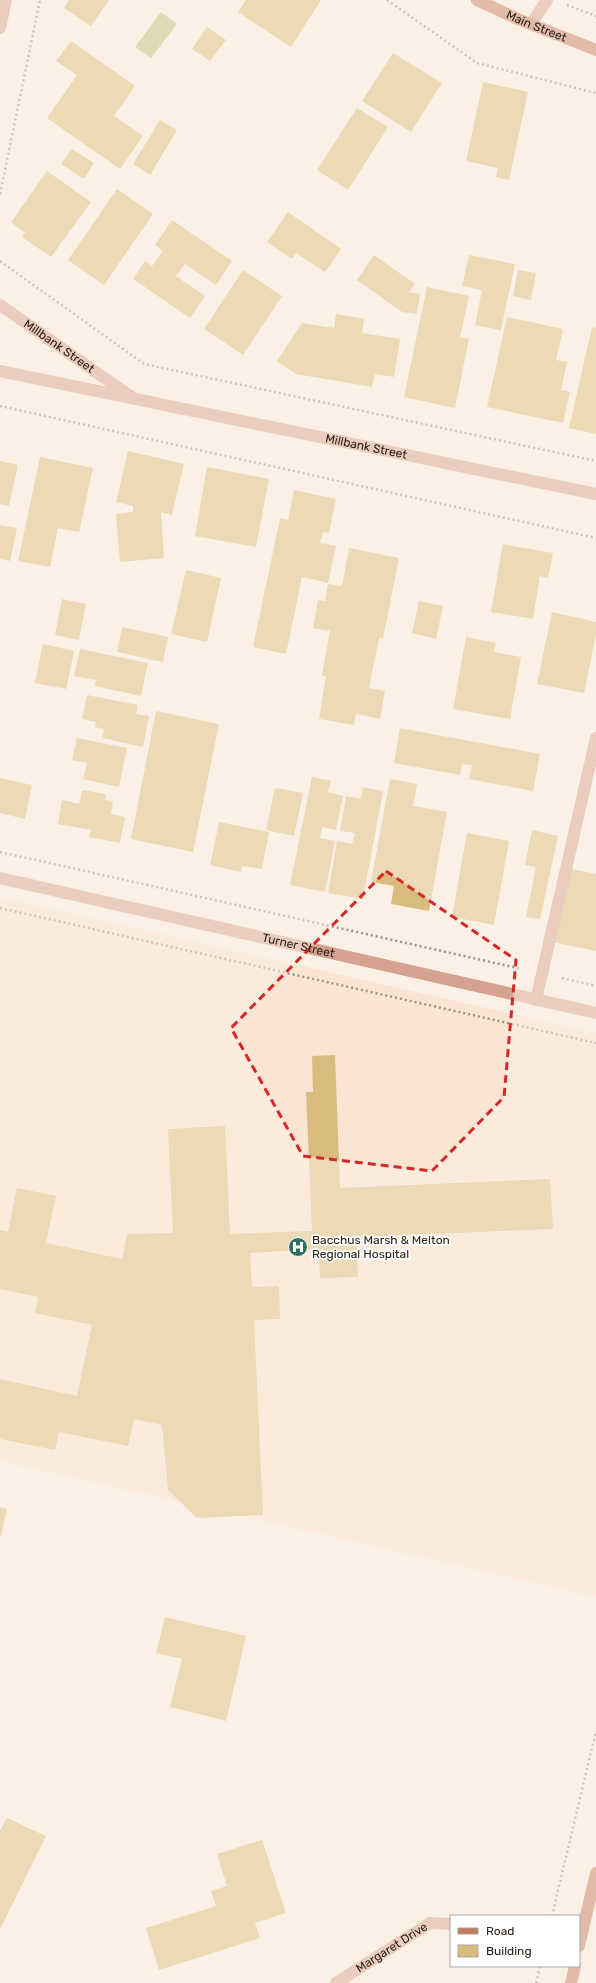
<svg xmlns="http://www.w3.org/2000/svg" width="596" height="1983" font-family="Rubik,sans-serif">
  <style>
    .built { fill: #fae5d3 }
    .water { fill: #bdbd7b }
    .building { fill: #d9bc7d }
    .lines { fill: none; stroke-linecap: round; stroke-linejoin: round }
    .path { stroke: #9c9187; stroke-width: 2.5; stroke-dasharray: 2 3; stroke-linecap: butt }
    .service { stroke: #d4a28e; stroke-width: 12 }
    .minor { stroke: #d4a28e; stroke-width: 12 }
    .secondary { stroke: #c2795d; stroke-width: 12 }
    .marked { fill: none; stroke: #d62828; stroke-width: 3; stroke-dasharray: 8 5; stroke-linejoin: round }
    .labels { text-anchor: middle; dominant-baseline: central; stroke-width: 3.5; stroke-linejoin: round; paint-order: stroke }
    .street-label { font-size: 12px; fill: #2a2016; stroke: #fff }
    .poi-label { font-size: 12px; fill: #2a2016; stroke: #fff; text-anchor: start }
  </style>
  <rect width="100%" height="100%" fill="#fbf0e5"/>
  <!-- built -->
  <path class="built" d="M0 897 596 1033V1597L0 1461Z"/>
  <!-- water -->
  <path class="water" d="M161 12 177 24 151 58 135 47Z"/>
  <!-- building -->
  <g class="building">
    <path d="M69 0H109L91 26 64 8Z"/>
    <path d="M246 0H321L291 47 238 12Z"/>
    <path d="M207 27 226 40 210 61 192 49Z"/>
    <path d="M71 41 135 86 114 116 143 136 120 169 47 118 77 75 56 61Z"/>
    <path d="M393 53 442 83 411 132 362 101Z"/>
    <path d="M483 82 528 92 509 180 496 177 498 168 466 161Z"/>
    <path d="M357 108 388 127 348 190 317 170Z"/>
    <path d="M160 120 177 130 150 175 133 164Z"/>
    <path d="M72 149 94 163 84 179 61 164Z"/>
    <path d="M47 171 91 202 51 257 22 237 25 233 11 222Z"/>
    <path d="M117 189 153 214 104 285 68 260Z"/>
    <path d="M288 212 341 249 325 272 296 253 292 259 267 242Z"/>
    <path d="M172 220 232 261 216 285 185 264 176 276 205 296 190 318 133 279 145 261 152 266 163 251 155 245Z"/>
    <path d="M374 255 415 284 409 292 420 294 417 314 402 312 357 280Z"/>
    <path d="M469 255 515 264 501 330 475 325 482 290 462 286Z"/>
    <path d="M243 270 282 296 243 355 204 329Z"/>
    <path d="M518 270 536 273 531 300 513 296Z"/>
    <path d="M427 287 469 296 460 337 469 339 455 408 404 397Z"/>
    <path d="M336 314 364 319 362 333 400 339 394 377 375 374 372 387 296 374 277 361 302 323 334 328Z"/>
    <path d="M507 317 563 329 556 360 567 362 561 390 570 392 563 423 487 407Z"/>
    <path d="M592 327 596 328V434L569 428Z"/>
    <path d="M128 451 184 464 172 515 161 512 164 558 120 562 116 514 133 512V506L116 502Z"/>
    <path d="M40 457 93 468 79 532 58 528 50 567 18 561Z"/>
    <path d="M0 461 18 465 9 506 0 504Z"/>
    <path d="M207 467 269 479 256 547 195 536Z"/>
    <path d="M294 490 336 499 329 533 323 532 320 543 336 546 328 583 302 577 286 654 253 647 280 518 288 520Z"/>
    <path d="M0 525 17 528 10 561 0 559Z"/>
    <path d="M503 544 553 553 548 578 540 576 533 619 491 612Z"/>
    <path d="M349 548 399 558 383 639 379 638 369 688 385 691 380 719 356 714 354 725 319 719 326 676H322L330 631 313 628 318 600 325 601 328 584 342 586Z"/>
    <path d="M186 570 221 578 207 642 171 634Z"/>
    <path d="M62 599 86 604 79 640 55 635Z"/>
    <path d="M419 601 443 606 436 639 412 633Z"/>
    <path d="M552 612 596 622V635L584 693 537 684Z"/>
    <path d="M122 627 168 637 163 662 117 652Z"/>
    <path d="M466 637 496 643 494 652 521 657 510 719 453 709Z"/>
    <path d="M43 644 74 651 66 689 35 683Z"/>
    <path d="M80 649 148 663 141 696 95 686 96 680 74 676Z"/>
    <path d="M87 695 138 705 136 714 149 716 143 747 102 738 104 729 95 727 96 722 82 719Z"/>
    <path d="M156 711 219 724 193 852 131 839Z"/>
    <path d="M400 728 540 754 533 791 469 779 472 765 462 764 460 775 394 763Z"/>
    <path d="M77 738 127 748 119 787 83 779 87 763 72 760Z"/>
    <path d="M312 777 331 781 328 792 343 796 336 830 322 827 320 838 335 841 325 892 290 885Z"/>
    <path d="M0 778 32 785 25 819 0 813Z"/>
    <path d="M390 779 417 784 413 806 447 812 429 911 391 904 394 886 371 882Z"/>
    <path d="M363 787 383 791 363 899 328 893 337 841 352 844 355 833 340 831 346 796 361 799Z"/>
    <path d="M275 788 303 793 294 836 266 830Z"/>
    <path d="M82 790 106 794 105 800 113 801 111 814 125 817 120 843 89 837 91 830 58 824 62 800 79 804Z"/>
    <path d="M219 822 269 832 262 869 242 866 241 872 210 865Z"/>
    <path d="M532 830 558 836 540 919 526 917 536 867 525 865Z"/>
    <path d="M467 833 509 841 494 925 452 917Z"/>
    <path d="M568 868 596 874V951L552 942Z"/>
    <path d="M335 1055 340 1188 550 1179 553 1229 356 1237 358 1277 320 1278 319 1249 250 1253 252 1287 279 1286 280 1319 254 1320 263 1515 197 1518 168 1490 162 1425 134 1419 128 1446 59 1432 55 1450 0 1439V1379L77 1396 92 1325 35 1313 38 1297 0 1289V1230L8 1232 17 1188 56 1196 46 1243 122 1259 127 1234 173 1233 168 1129 225 1126 230 1234 312 1231 306 1092H313L312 1056Z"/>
    <path d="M0 1507 7 1509 1 1536H0Z"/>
    <path d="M165 1617 246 1636 226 1721 170 1707 182 1659 156 1653Z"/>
    <path d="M7 1818 46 1836 0 1929V1831Z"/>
    <path d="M262 1840 286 1913 255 1923 260 1938 159 1970 146 1928 216 1906 211 1891 227 1886 217 1854Z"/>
  </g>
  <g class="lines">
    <!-- path -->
    <g class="path">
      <path d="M387 0 477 63 596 93"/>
      <path d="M567 5 596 16"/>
      <path d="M0 194 40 0"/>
      <path d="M0 261 144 364 596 461"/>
      <path d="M0 406 596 538"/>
      <path d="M0 852 522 969"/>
      <path d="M0 908 596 1043"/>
      <path d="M562 978 596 986"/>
      <path d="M552 1916 596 1731"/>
      <path d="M536 1983 540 1966"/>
    </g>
    <!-- service -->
    <path class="service" d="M536 1000 596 738"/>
    <!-- minor -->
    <g class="minor">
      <path d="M531 24 547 0"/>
      <path d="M0 28 6 0"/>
      <path id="s1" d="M0 305 133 398"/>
      <path id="s2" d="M0 371 596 494"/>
      <path id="s3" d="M0 878 596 1013"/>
      <path id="s4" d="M336 1983 430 1923 451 1924"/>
    </g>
    <!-- secondary -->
    <g class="secondary">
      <path id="s5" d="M477 0 520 20 596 50"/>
      <path d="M579 1946 596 1873"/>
      <path d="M571 1983 575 1966"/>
    </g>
  </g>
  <!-- marked area -->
  <path d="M0 0H596V1983H0ZM386 871 516 960 504 1097 432 1171 303 1156 231 1028Z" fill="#fbf0e5" fill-opacity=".55" fill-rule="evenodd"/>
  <path class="marked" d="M386 871 516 960 504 1097 432 1171 303 1156 231 1028Z"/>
  <!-- icons -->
  <defs>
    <symbol id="hospital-disc" viewBox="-11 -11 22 22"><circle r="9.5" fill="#2f7060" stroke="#fff"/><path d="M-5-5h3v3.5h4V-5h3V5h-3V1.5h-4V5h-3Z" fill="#fff"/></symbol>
  </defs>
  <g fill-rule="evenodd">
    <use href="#hospital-disc" x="287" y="1236" width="22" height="22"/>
  </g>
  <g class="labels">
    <!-- street labels -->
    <g class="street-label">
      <text stroke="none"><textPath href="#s5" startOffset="65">Main Street</textPath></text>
      <text stroke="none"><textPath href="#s1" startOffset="72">Millbank Street</textPath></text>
      <text stroke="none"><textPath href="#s2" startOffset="374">Millbank Street</textPath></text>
      <text stroke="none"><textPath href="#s3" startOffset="306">Turner Street</textPath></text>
      <text stroke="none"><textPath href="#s4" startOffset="66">Margaret Drive</textPath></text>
    </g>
    <!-- poi labels -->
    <g class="poi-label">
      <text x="312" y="1240">Bacchus Marsh &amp; Melton<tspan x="312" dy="14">Regional Hospital</tspan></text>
    </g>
  </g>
  <!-- legend -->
  <rect x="450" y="1915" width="130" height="52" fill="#ffffff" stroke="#aaa6a2"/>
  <rect x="458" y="1928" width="20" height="6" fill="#c2795d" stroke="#aaa6a2"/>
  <text x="486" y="1935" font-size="12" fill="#2a2016">Road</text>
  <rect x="458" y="1945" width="20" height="12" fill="#d9bc7d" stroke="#aaa6a2"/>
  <text x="486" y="1955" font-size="12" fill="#2a2016">Building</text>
</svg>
